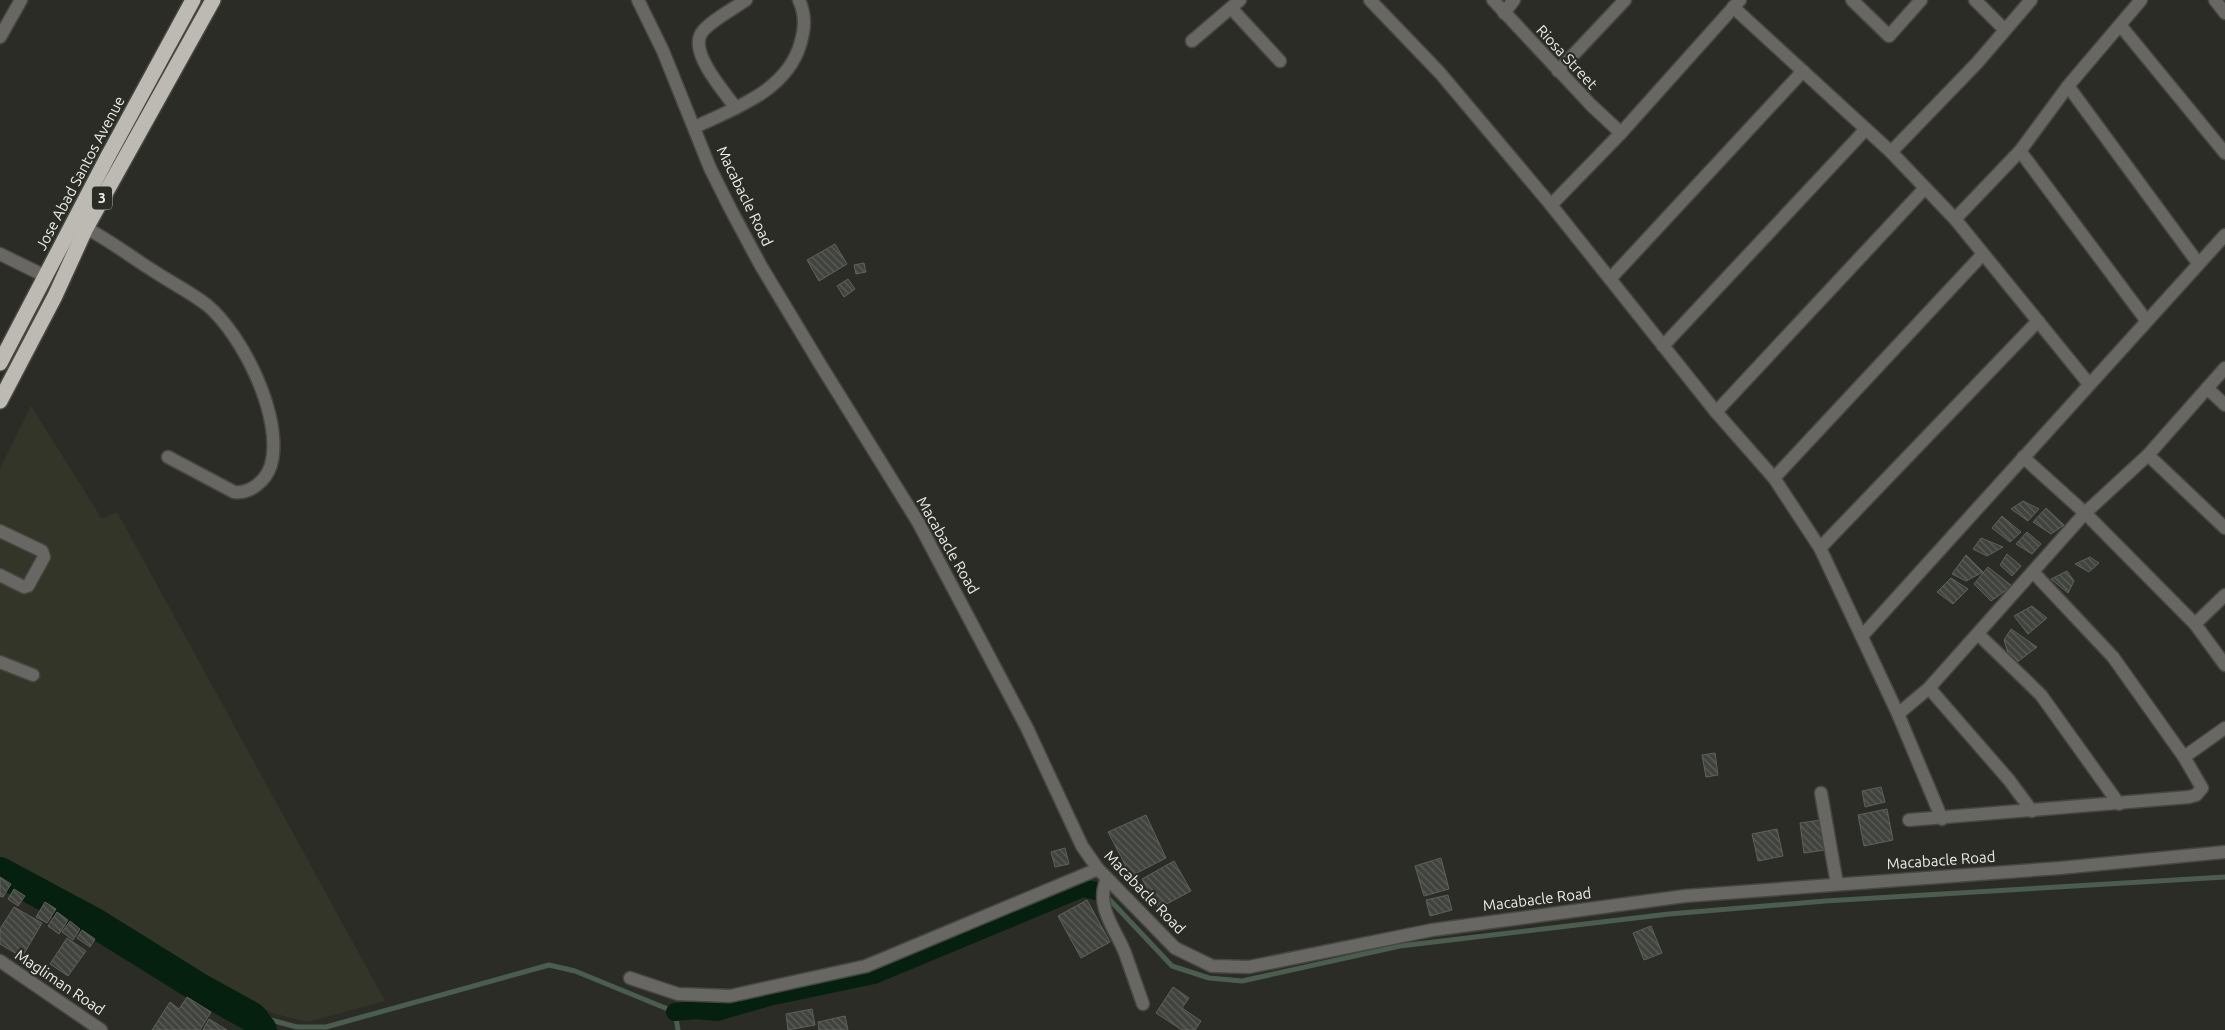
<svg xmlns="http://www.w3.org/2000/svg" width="2225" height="1030" font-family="Ubuntu,sans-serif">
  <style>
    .built { fill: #343529 }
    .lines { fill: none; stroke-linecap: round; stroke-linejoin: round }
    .stream { stroke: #4a5d4f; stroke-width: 5 }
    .canal { stroke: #05200e; stroke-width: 18 }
    .river { stroke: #05200e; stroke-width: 30 }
    .building { fill: url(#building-back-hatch); stroke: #5e625c }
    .minor-casing { stroke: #464741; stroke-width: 15 }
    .highway-casing { stroke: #464741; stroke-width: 18 }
    .minor { stroke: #686764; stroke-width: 12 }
    .highway { stroke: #bcbab3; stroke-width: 15 }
    .labels { text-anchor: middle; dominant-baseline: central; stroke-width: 4.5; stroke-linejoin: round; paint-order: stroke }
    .shield { fill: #2b2c26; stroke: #b1b2ae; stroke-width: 1 }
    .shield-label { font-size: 14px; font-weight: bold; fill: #ebece8 }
    .street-label { font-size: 15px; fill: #ebece8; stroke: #2b2c26 }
  </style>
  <defs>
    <pattern id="building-back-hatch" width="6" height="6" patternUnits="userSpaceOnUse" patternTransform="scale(1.25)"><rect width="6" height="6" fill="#40433e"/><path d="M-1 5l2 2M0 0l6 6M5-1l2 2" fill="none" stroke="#5c5e5a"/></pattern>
  </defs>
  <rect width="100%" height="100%" fill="#2b2c26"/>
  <!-- built -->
  <path class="built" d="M31 406 102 519 117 512 385 1001 307 1022 272 1013 0 864V469Z"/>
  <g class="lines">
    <!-- stream -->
    <g class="stream">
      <path d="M1096 891 1108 898 1172 966 1209 978 1242 981 1400 946 1669 914 1825 901 2225 877"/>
      <path d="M812 987 874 975"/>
      <path d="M252 1017 267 1019 297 1027H326L549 965 575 971 675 1012 678 1030"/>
    </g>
    <!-- canal -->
    <path class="canal" d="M675 1012 696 1010 717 1012 769 997 874 975 1083 888 1096 891"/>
    <!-- river -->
    <path class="river" d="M0 872 95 923 198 987 252 1017 262 1030"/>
  </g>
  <!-- building -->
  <g class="building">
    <path d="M835 244 847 264 819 281 807 260Z"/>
    <path d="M864 263 866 272 856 274 854 265Z"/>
    <path d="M848 279 855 289 844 297 837 286Z"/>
    <path d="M2023 501 2039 509 2028 521 2011 509Z"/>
    <path d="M2046 508 2064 525 2051 534 2033 522Z"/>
    <path d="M2002 516 2021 532 2010 542 1992 528Z"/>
    <path d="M2027 532 2041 544 2032 554 2016 544Z"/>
    <path d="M1981 538 2003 547 1987 556 1973 549Z"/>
    <path d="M2007 554 2021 566 2012 576 2000 565Z"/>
    <path d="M1966 555 1983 572 1966 581 1952 574Z"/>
    <path d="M2090 557 2099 563 2089 572 2075 564Z"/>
    <path d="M1988 567 2012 586 1991 601 1974 584Z"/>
    <path d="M2067 571 2074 581 2068 593 2051 579Z"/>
    <path d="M1951 578 1968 589 1953 604 1937 592Z"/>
    <path d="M2032 606 2047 618 2028 634 2014 616Z"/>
    <path d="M2011 629 2037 647 2012 666 2004 640Z"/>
    <path d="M1715 753 1718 775 1706 777 1702 755Z"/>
    <path d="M1881 787 1885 802 1865 807 1862 791Z"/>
    <path d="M1887 809 1893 840 1864 846 1858 815Z"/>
    <path d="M1146 815 1166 858 1131 876 1108 832Z"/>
    <path d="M1821 820 1825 850 1804 853 1800 823Z"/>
    <path d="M1777 829 1783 856 1758 861 1752 834Z"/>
    <path d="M1065 848 1069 864 1055 867 1051 852Z"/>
    <path d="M1441 858 1449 889 1424 896 1415 866Z"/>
    <path d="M1174 861 1191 891 1159 908 1142 879Z"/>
    <path d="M0 877 11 884 3 897 0 896Z"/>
    <path d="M14 889 25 896 18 906 8 899Z"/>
    <path d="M1448 895 1452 910 1430 916 1426 900Z"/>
    <path d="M1087 900 1110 942 1081 958 1058 916Z"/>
    <path d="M45 902 56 909 47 923 36 917Z"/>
    <path d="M14 907 42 923 22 957 0 944V929Z"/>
    <path d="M57 912 68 920 59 934 48 926Z"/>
    <path d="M70 921 80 929 73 940 62 932Z"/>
    <path d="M1651 926 1662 953 1644 960 1633 933Z"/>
    <path d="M82 930 95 939 90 947 77 938Z"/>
    <path d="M67 938 86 951 68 976 50 964Z"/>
    <path d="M1173 987 1189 998 1182 1008 1201 1021 1195 1030H1182L1156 1013Z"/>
    <path d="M187 997 211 1012 200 1030H152L170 1002 179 1009Z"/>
    <path d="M812 1009 815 1025 788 1030 786 1014Z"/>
    <path d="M845 1016 848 1030H819L818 1022Z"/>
    <path d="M209 1019 227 1030H203Z"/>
  </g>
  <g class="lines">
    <defs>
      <g id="minor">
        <path d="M638 0 663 51 710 168 731 210 761 266 820 364 918 522 1027 728 1082 846 1098 869 1175 948 1212 966 1249 967 1432 930 1685 896 2060 868 2225 852"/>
        <path d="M1370 0 1440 73 1551 205 1716 412 1774 478 1820 548 1898 714 1942 819"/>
        <path d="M1493 0 1591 105 1621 133"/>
        <path d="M1852 0 1889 36 1921 0"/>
        <path d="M1975 0 2005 30"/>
        <path d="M2215 0 2225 13"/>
        <path d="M1733 7 1891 152 1955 219 2089 384"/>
        <path d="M1231 8 1280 61"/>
        <path d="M1504 13 1514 0"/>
        <path d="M2120 25 2225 153"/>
        <path d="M0 37 21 0"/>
        <path d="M1192 41 1240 0"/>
        <path d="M1558 71 1625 0"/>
        <path d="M2068 86 2198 263"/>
        <path d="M736 108C725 93 692 56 700 36 704 24 735 8 746 0"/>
        <path d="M695 127C735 108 786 91 800 45 805 28 806 16 799 0"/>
        <path d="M2020 151 2146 320"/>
        <path d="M1891 152 1977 63 2031 0"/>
        <path d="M1551 205 1621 133 1740 0"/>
        <path d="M1955 219 2020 151 2068 86 2141 0"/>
        <path d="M78 224C104 236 128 255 152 270 170 282 190 292 207 305 243 335 284 419 271 465 266 481 250 494 234 492L168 457"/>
        <path d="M0 254 45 276"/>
        <path d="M1610 279 1803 71"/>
        <path d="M1663 346 1866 129"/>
        <path d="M2207 388 2225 405"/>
        <path d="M1716 412 1925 188"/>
        <path d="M2148 455 2225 528"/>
        <path d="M2023 457 2085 513 2195 624 2225 665"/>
        <path d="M1774 478 1983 254"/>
        <path d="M0 531 42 551 44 557 28 586 24 587 0 575"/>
        <path d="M1820 548 2038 321"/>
        <path d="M2195 624 2225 595"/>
        <path d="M1978 634 2041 695 2119 804"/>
        <path d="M1862 636 2225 235"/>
        <path d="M0 662 33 675"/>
        <path d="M1929 688 2009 780 2032 811"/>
        <path d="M1898 714 1929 688 2085 513 2148 455 2225 368"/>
        <path d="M2184 757 2225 728"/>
        <path d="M1821 793 1837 884"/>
        <path d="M1909 820 2189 797 2196 795 2202 788 2184 757 2113 657 2034 573"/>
        <path d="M1110 881 1105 884C1097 909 1116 930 1125 953 1131 970 1137 987 1143 1004"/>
        <path d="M0 961 101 1030"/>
        <path d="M630 978 678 994 730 996 866 966 1098 869"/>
      </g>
      <g id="highway">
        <path d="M0 363 107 158 193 0"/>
        <path d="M0 401 55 296 86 228 213 0"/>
      </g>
    </defs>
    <!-- minor casing -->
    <use href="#minor" class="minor-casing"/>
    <!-- highway casing -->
    <use href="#highway" class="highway-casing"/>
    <!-- minor -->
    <use href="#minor" class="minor"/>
    <!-- highway -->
    <use href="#highway" class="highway"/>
  </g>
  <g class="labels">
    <!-- shield labels -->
    <rect class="shield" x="92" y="186.5" width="20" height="23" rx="4"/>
    <g class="shield-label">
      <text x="102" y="198">3</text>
    </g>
    <!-- street labels -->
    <g class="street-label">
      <text transform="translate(1567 57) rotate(47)">Riosa Street</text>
      <text transform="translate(80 173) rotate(-62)">Jose Abad Santos Avenue</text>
      <text transform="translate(745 196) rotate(64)">Macabacle Road</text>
      <text transform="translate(948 545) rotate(60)">Macabacle Road</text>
      <text transform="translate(1941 860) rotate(-4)">Macabacle Road</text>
      <text transform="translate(1145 892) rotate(46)">Macabacle Road</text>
      <text transform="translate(1537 899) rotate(-7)">Macabacle Road</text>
      <text transform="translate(60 982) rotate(34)">Magliman Road</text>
    </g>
  </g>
</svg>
